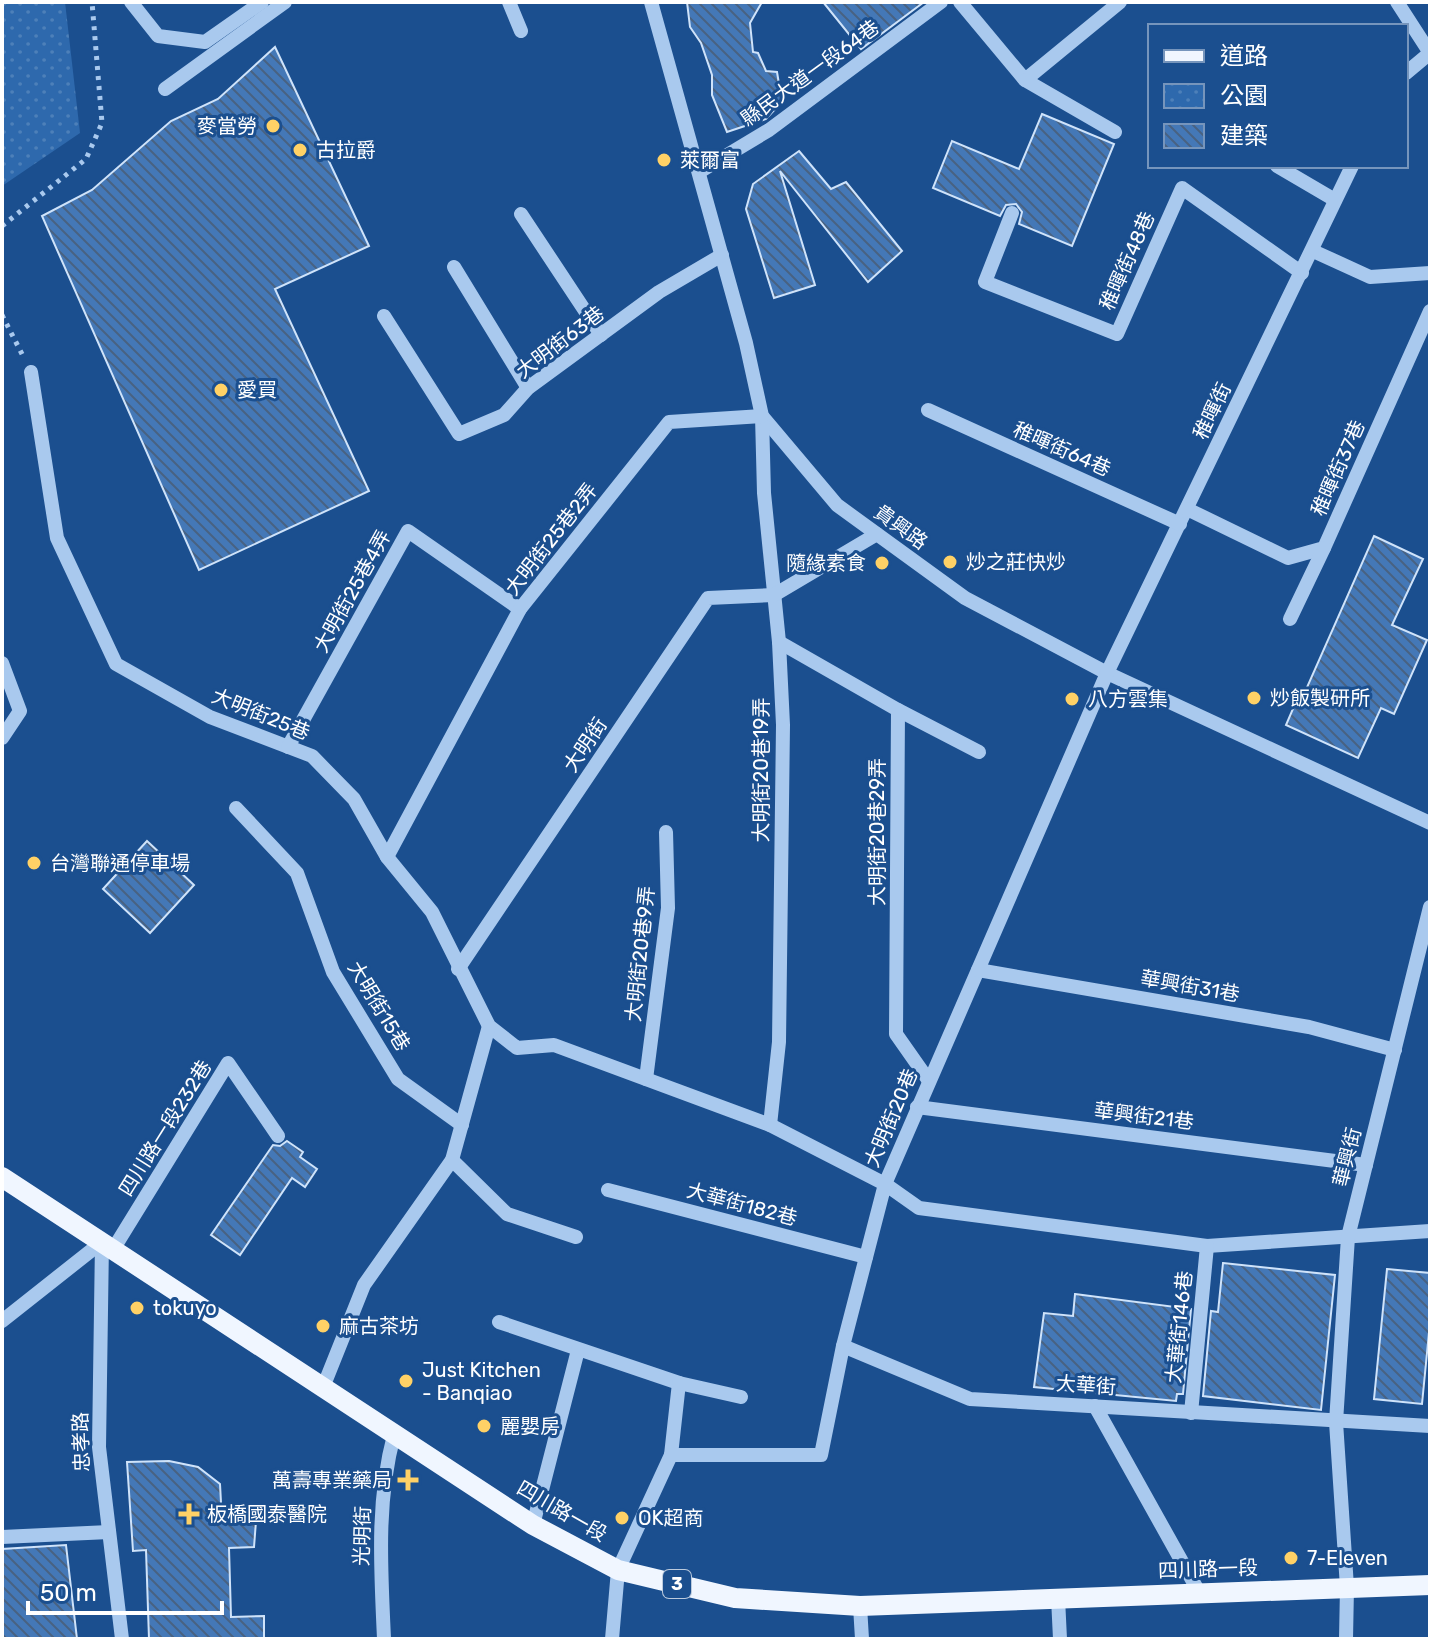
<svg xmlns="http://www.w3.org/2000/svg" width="1432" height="1641" font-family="Rubik,'Noto Sans TC',sans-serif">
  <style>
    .park { fill: url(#park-dots) }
    .building { fill: url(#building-back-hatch); stroke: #cfe3fa; stroke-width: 2 }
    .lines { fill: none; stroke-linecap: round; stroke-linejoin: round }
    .path { stroke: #a9c9ee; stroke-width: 5; stroke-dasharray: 4 6; stroke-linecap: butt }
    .minor { stroke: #a9c9ee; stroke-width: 14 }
    .major { stroke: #f0f6ff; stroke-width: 20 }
    .poi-dot { fill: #ffd166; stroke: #1b4f8f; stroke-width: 3 }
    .labels { text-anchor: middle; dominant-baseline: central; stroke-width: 6; stroke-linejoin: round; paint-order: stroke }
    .shield { fill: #1b4f8f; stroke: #bbcadd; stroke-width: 2 }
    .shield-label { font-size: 18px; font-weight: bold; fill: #fff }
    .street-label { font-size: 20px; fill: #fff; stroke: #1b4f8f }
    .poi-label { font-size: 20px; fill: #fff; stroke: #1b4f8f; text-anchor: start }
  </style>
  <defs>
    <pattern id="park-dots" width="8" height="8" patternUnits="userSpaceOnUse" patternTransform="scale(2)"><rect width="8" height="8" fill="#2e69ad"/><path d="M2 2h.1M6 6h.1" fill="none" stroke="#4d80b9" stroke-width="1.8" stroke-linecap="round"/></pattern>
    <pattern id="building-back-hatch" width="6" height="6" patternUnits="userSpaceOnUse" patternTransform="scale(2)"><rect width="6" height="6" fill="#4478b7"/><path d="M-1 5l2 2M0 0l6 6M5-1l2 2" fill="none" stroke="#486282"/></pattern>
  </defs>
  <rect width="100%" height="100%" fill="#1b4f8f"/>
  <!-- park -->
  <path class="park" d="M2 2H65L80 133 2 186Z"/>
  <!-- building -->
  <g class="building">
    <path d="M687 2H762L750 23 753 52 758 53 766 71 777 72 782 102 766 119 727 132 712 95V75L701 43 690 27Z"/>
    <path d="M823 2H924L861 49Z"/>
    <path d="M275 47 369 246 275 289 369 491 199 570 42 216 92 190 171 121 218 99Z"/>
    <path d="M1042 114 1114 144 1072 246 1019 224 1022 212 1016 204 1006 205 1000 216 933 188 952 141 1019 169Z"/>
    <path d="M799 151 831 189 846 182 902 251 868 282 780 171 815 285 774 298 746 209 753 184Z"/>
    <path d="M1374 536 1423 559 1392 625 1427 640 1394 714 1381 708 1358 758 1286 725 1301 690 1305 692Z"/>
    <path d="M147 841 194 885 150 933 103 889Z"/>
    <path d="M287 1141 303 1152 300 1157 317 1169 305 1187 292 1178 240 1255 211 1235 273 1145 280 1146Z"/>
    <path d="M1223 1263 1335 1275 1321 1410 1203 1396 1211 1311 1218 1312Z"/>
    <path d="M1387 1269 1430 1273V1322L1422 1404 1374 1399Z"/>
    <path d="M1075 1294 1191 1309 1183 1394H1177L1176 1401 1034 1387 1044 1313 1073 1316Z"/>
    <path d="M169 1461 198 1467 220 1484 222 1521H256L254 1547 229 1548 231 1617 264 1616V1639H149L146 1550 133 1551 127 1462Z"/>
    <path d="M66 1545 77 1639H2V1549Z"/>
  </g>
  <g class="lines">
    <!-- path -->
    <g class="path">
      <path d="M2 226 86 159 102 123 92 2"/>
      <path d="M2 315 23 356"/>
    </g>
    <!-- minor -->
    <g class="minor">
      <path d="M131 2 158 36 205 42 262 2"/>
      <path d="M509 2 521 31"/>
      <path d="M651 2 746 343 762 416 837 505 965 598 1107 673 1430 823"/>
      <path d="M960 2 1025 80 1120 2"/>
      <path d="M1397 2 1430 53"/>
      <path d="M1406 73 1430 53"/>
      <path d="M1025 80 1115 132"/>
      <path d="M165 89 285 2"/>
      <path d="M1277 166 1335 200"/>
      <path d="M699 172 769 130 941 2"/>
      <path d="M1012 213 985 282 1117 334 1182 188 1302 273"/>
      <path d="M521 214 601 335"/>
      <path d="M1313 251 1370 277 1430 273"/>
      <path d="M454 267 528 388"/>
      <path d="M384 316 459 434 504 415 528 388 659 292 722 255"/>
      <path d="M31 372 57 538 116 664 210 717 312 756 354 799 387 857 432 912 489 1026 517 1048 554 1045 770 1125 885 1184 1107 673 1352 166"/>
      <path d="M928 410 1180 524"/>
      <path d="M762 416 764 493 779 642 783 725 779 1042 770 1125"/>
      <path d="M1187 509 1288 558 1324 548 1430 311"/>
      <path d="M1290 619 1324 548"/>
      <path d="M779 642 898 710 896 1034 929 1081"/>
      <path d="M2 663 20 711 2 738"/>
      <path d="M898 710 979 752"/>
      <path d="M288 747 408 531 520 609"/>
      <path d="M236 808 297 873 333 972 398 1079 462 1125"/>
      <path d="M387 857 520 609 669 422 762 416"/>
      <path d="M458 969 708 598 774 595 877 534"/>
      <path d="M978 970 1309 1027 1395 1050"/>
      <path d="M646 1079 668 908 666 832"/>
      <path d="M917 1107 1366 1165"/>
      <path d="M452 1160 507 1214 576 1237"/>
      <path d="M608 1190 866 1257"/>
      <path d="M1430 1231 1207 1246 919 1208 885 1184 843 1346 970 1399 1430 1426"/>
      <path d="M102 1242 99 1447 122 1639"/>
      <path d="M114 1248 228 1063 278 1136"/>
      <path d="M2 1321 102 1242"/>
      <path d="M499 1322 679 1383 671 1455"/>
      <path d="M679 1383 741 1397"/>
      <path d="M324 1385 364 1285 452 1160 489 1026"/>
      <path d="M1095 1406 1200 1594"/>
      <path d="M1191 1413 1207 1246"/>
      <path d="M533 1525 578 1350"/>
      <path d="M2 1537 109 1532"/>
      <path d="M1058 1598 1060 1639"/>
      <path d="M860 1606 862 1639"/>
      <path d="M384 1639C381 1570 376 1502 394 1435"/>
      <path d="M612 1639 618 1570 671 1455H821L843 1346"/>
      <path d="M1346 1639 1347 1587 1336 1422 1348 1237 1430 907"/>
    </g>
    <!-- major -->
    <path class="major" d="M2 1177 533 1525 618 1570 735 1598 860 1606 1430 1585"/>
  </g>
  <!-- markers -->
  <g class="poi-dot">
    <circle cx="273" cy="126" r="8"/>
    <circle cx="300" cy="150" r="8"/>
    <circle cx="664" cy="160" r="8"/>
    <circle cx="221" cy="390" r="8"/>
    <circle cx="950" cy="562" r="8"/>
    <circle cx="882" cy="563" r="8"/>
    <circle cx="1254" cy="698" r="8"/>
    <circle cx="1072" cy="699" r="8"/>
    <circle cx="34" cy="863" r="8"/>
    <circle cx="137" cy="1308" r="8"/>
    <circle cx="323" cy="1326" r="8"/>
    <circle cx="406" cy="1381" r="8"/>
    <circle cx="484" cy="1426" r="8"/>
    <path d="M404 1468h8v8h8v8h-8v8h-8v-8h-8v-8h8z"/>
    <path d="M185 1502h8v8h8v8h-8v8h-8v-8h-8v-8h8z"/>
    <circle cx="622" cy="1518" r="8"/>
    <circle cx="1291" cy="1558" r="8"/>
  </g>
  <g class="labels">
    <!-- shield labels -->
    <rect class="shield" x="663" y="1570" width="28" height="28" rx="6"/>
    <g class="shield-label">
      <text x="677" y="1584">3</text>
    </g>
    <!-- street labels -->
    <g class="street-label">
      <text transform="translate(810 73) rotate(-36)">縣民大道一段64巷</text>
      <text transform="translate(1127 261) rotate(-66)">稚暉街48巷</text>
      <text transform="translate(560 342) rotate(-37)">大明街63巷</text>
      <text transform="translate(1212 411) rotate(-64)">稚暉街</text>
      <text transform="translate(1062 449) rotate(24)">稚暉街64巷</text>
      <text transform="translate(1338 468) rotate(-66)">稚暉街37巷</text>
      <text transform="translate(901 527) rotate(36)">貴興路</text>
      <text transform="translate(551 539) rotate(-52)">大明街25巷2弄</text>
      <text transform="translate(352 591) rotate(-61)">大明街25巷4弄</text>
      <text transform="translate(261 714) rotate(22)">大明街25巷</text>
      <text transform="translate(585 745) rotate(-56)">大明街</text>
      <text transform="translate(761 770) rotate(-90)">大明街20巷19弄</text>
      <text transform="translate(877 832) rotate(-90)">大明街20巷29弄</text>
      <text transform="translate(640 954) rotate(-84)">大明街20巷9弄</text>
      <text transform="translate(1190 986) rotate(10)">華興街31巷</text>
      <text transform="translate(379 1006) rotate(59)">大明街15巷</text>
      <text transform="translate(1144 1116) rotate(7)">華興街21巷</text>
      <text transform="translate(891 1118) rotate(-67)">大明街20巷</text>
      <text transform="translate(165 1128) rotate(-58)">四川路一段232巷</text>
      <text transform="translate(1347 1157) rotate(-76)">華興街</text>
      <text transform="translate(742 1204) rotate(15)">大華街182巷</text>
      <text transform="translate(1179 1327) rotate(-84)">大華街146巷</text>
      <text transform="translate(1086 1385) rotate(4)">大華街</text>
      <text transform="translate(81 1442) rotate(-92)">忠孝路</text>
      <text transform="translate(562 1511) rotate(30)">四川路一段</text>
      <text transform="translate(362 1536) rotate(-88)">光明街</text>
      <text transform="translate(1208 1569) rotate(-2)">四川路一段</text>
    </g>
    <!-- poi labels -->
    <g class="poi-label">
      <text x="257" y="126" text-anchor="end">麥當勞</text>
      <text x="316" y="150">古拉爵</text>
      <text x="680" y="160">萊爾富</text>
      <text x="237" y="390">愛買</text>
      <text x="966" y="562">炒之莊快炒</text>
      <text x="866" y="563" text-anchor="end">隨緣素食</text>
      <text x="1270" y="698">炒飯製研所</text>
      <text x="1088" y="699">八方雲集</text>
      <text x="50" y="863">台灣聯通停車場</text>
      <text x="153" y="1308">tokuyo</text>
      <text x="339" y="1326">麻古茶坊</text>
      <text x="422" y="1370">Just Kitchen<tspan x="422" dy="23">- Banqiao</tspan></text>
      <text x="500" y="1426">麗嬰房</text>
      <text x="392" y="1480" text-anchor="end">萬壽專業藥局</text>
      <text x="207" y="1514">板橋國泰醫院</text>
      <text x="638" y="1518">OK超商</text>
      <text x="1307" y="1558">7-Eleven</text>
    </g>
  </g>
  <!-- border -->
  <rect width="1432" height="1641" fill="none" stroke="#ffffff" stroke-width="8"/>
  <!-- legend -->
  <rect x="1148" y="24" width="260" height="144" fill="#1b4f8f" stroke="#7695bc" stroke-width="2"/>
  <rect x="1164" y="50" width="40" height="12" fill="#f0f6ff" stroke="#7695bc" stroke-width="2"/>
  <text x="1220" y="64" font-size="24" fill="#ffffff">道路</text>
  <rect x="1164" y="84" width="40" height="24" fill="url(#park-dots)" stroke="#7695bc" stroke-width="2"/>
  <text x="1220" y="104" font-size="24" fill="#ffffff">公園</text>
  <rect x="1164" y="124" width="40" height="24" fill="url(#building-back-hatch)" stroke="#7695bc" stroke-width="2"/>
  <text x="1220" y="144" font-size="24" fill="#ffffff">建築</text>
  <!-- scale -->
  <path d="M28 1601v12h194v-12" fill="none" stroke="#ffffff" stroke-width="4"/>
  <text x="40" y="1601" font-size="24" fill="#ffffff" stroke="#1b4f8f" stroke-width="6" paint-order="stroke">50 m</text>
</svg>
